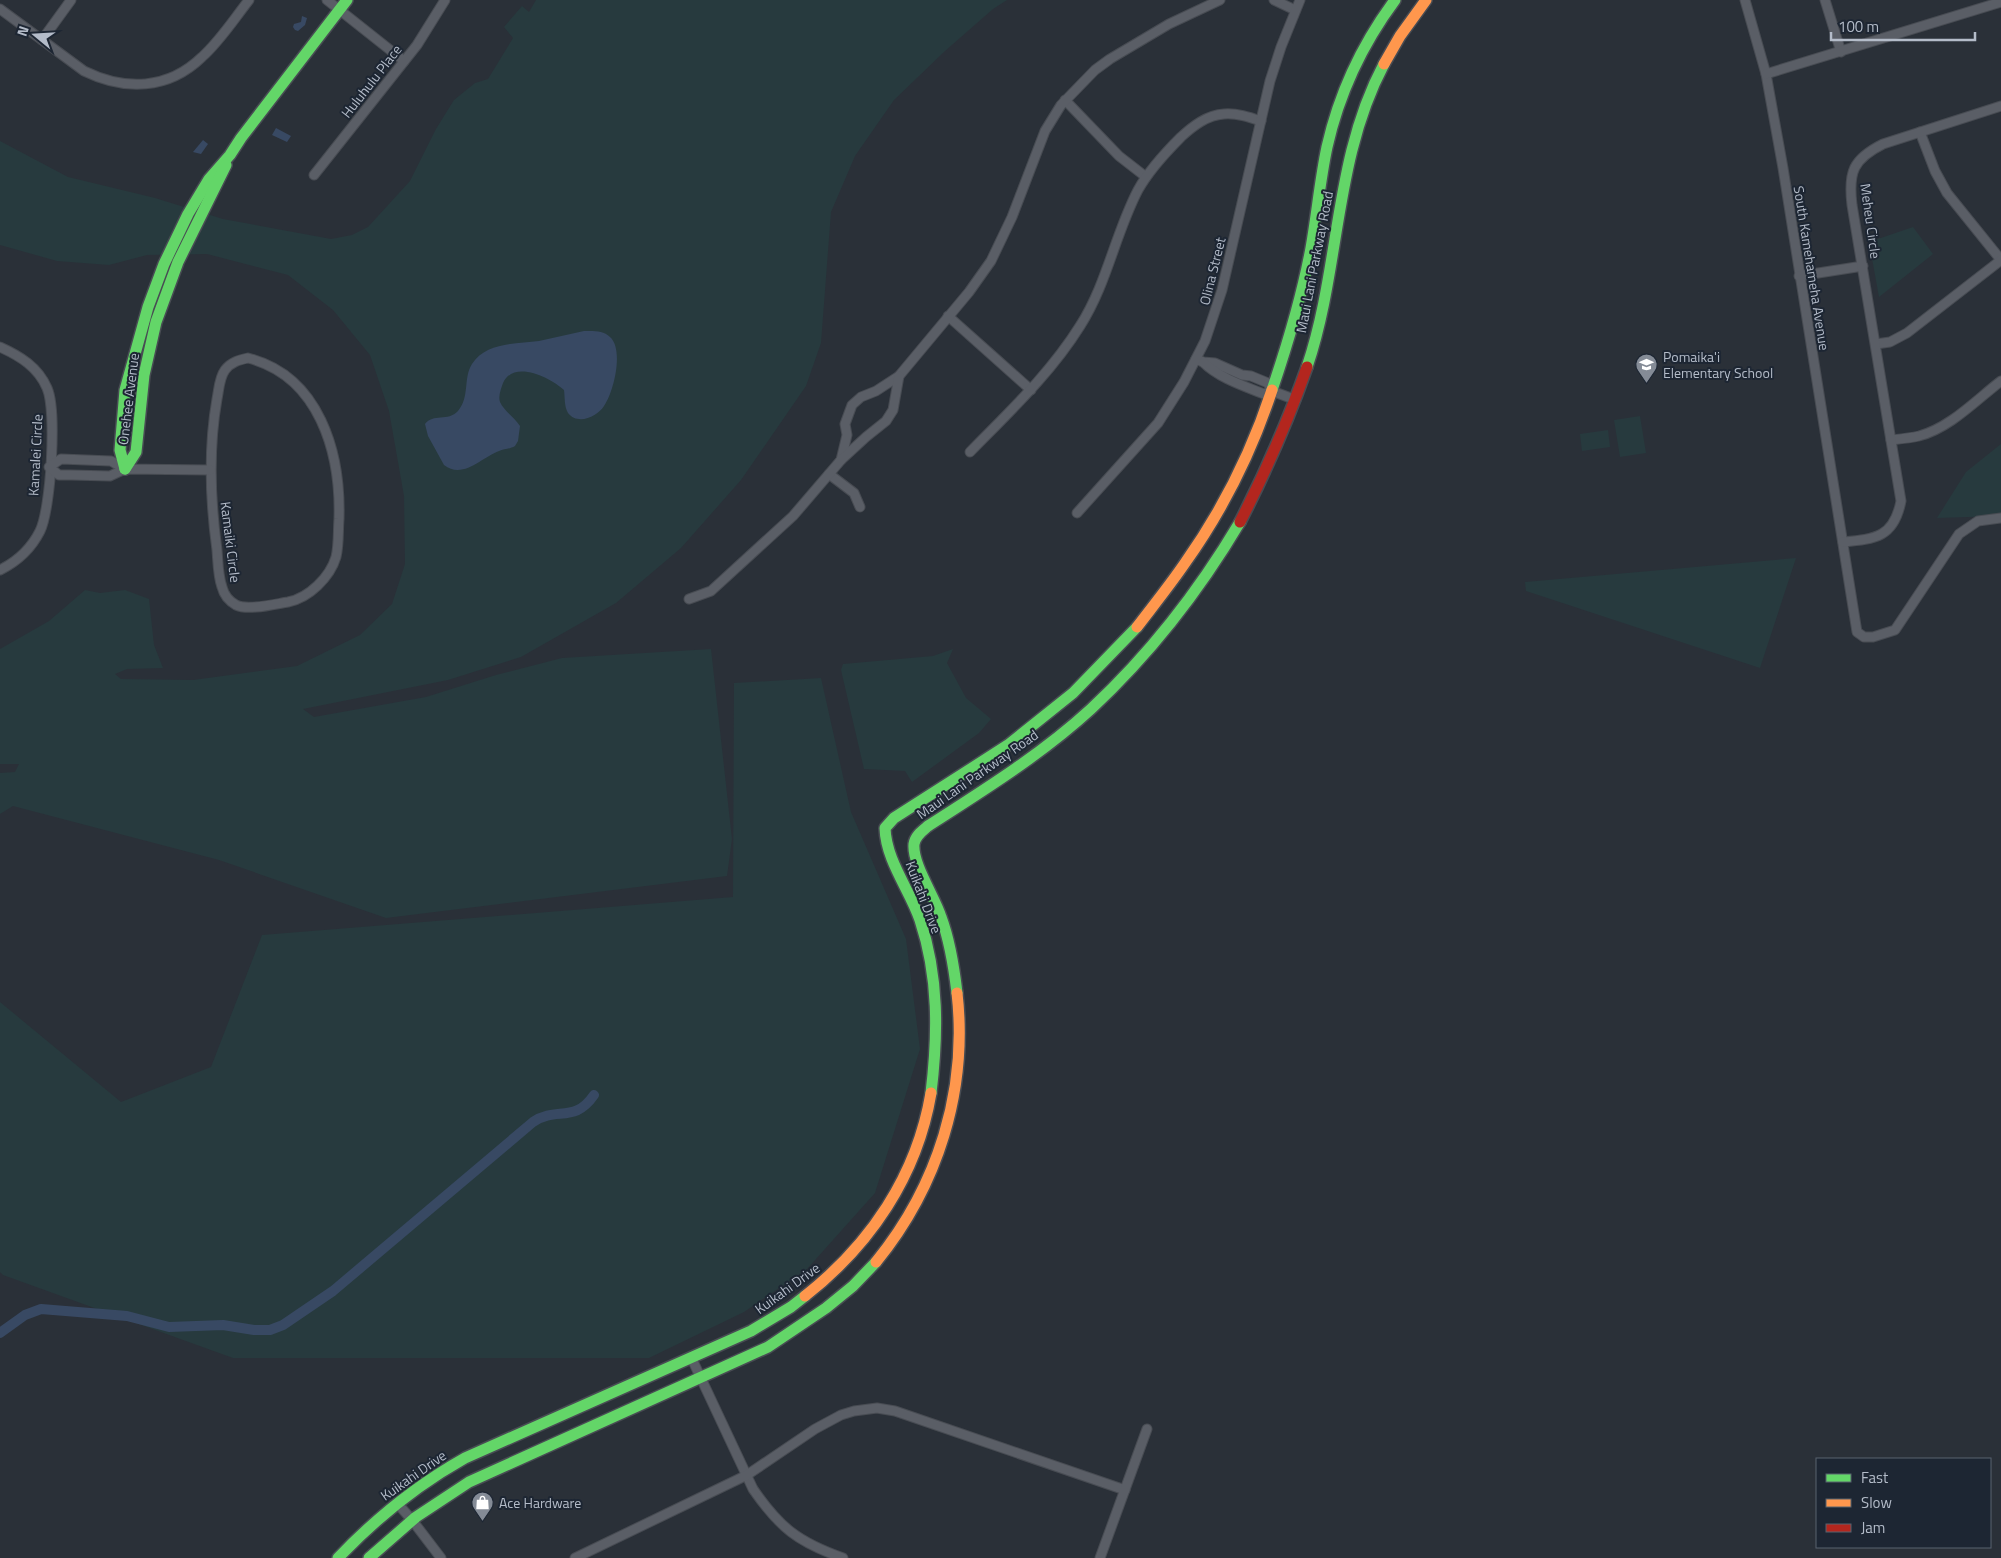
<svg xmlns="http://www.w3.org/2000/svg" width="2001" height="1558" font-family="'Titillium Web',sans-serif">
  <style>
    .green { fill: #273a3e }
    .water { fill: #384963 }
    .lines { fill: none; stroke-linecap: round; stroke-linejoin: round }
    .canal { stroke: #384963; stroke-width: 10 }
    .street-casing { stroke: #484c53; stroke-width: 11 }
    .fast-casing { stroke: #484c53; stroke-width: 14 }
    .slow-casing { stroke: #484c53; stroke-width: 14 }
    .jam-casing { stroke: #484c53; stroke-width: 14 }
    .street { stroke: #5a5e66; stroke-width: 9 }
    .fast { stroke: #63d668; stroke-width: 11 }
    .slow { stroke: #ff974d; stroke-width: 11 }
    .jam { stroke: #b3261e; stroke-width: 11 }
    .labels { text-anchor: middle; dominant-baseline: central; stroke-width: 4; stroke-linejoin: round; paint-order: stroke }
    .street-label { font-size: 14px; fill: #b4bcc9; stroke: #1d2633 }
    .poi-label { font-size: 14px; fill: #b4bcc9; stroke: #1d2633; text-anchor: start }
  </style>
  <rect width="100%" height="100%" fill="#2a3038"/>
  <!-- green -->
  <g class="green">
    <path d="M536 0H1007L993 9 945 51 894 100 855 156 831 212 821 343 806 386 741 480 681 548 616 603 521 657 448 680 303 709 314 717 426 697 496 675 562 658 711 649 732 839 727 876 386 918 219 860 13 806 0 814V773L15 772 19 764H0V649L49 621 85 590 100 593 125 590 149 599 154 645 163 668 127 669 115 674 121 679 193 680 297 666 360 635 392 604 405 564 404 496 389 411 370 355 333 310 288 275 207 254 147 255 109 265 57 261 0 245V141L68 177 155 198 223 219 331 239 352 235 368 227 410 181 436 129 454 100 475 83 488 79 513 38 504 27 522 6 529 12Z"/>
    <path d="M1913 227 1933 254 1879 297 1869 242Z"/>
    <path d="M1640 416 1646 453 1620 457 1614 420Z"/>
    <path d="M1608 430 1610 447 1582 451 1580 434Z"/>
    <path d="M2001 444V516L1937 518 1966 472Z"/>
    <path d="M1796 558 1760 668 1526 591 1525 582Z"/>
    <path d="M953 649 947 663 966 698 991 719 979 733 912 782 905 771 864 769 841 670 843 664 933 656Z"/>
    <path d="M821 678 851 812 906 939 920 1049 875 1193 807 1269 744 1312 649 1358H233L3 1275 0 1272V1002L121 1102 211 1067 262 935 733 897 734 683Z"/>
  </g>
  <!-- water -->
  <g class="water">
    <path d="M302 16 307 18 305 25 298 31 295 30 293 27 294 24 301 22Z"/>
    <path d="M276 128 291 136 287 142 272 135Z"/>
    <path d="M203 140 208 144 201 154 193 152Z"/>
    <path d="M584 331C593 331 603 330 610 337 624 349 614 392 604 406 598 416 578 426 568 413 564 406 565 397 564 390 551 378 514 359 503 383 501 389 498 396 500 402 504 411 515 418 520 426L518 441 515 446C510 449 504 449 499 451 482 457 463 480 444 465L428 436 425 424C433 413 448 422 458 411 470 397 463 378 472 364 486 342 517 344 539 341 554 338 569 334 584 331Z"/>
  </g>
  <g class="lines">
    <!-- canal -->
    <path class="canal" d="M0 1333 25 1315 41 1309 127 1316 169 1327 223 1325 254 1330H270L283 1325 333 1291 533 1122C557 1106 574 1124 594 1095"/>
    <defs>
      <g id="street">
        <path d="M327 0 404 61"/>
        <path d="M1274 0 1295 10"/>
        <path d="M1745 0 1766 74 1783 168 1857 632 1864 637H1873L1895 630 1959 534 1978 521 2001 518"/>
        <path d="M1825 0 1841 52"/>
        <path d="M0 9 84 71C125 91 168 90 202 57 220 41 234 19 249 0"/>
        <path d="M42 40 71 0"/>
        <path d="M1766 74 2001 2"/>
        <path d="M1065 100 1119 156 1146 177"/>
        <path d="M1920 132 1935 171 1947 193 2001 260"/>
        <path d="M314 175 417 45 445 0"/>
        <path d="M1799 276 1863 266"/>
        <path d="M948 316 1031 390"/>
        <path d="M1876 344 1890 342 1907 333 2001 260"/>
        <path d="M0 347C20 356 38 367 47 388 57 410 51 509 40 531 31 549 18 561 0 570"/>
        <path d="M248 358C319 376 341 452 339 519 338 531 339 545 336 557 330 577 309 598 288 602 275 604 248 611 236 605 229 601 224 595 222 587 218 576 218 562 217 550 210 499 208 450 217 399 219 390 219 378 225 370 231 362 239 360 248 358Z"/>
        <path d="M1196 359 1203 362 1215 363 1242 375 1251 376 1268 383 1272 391 1296 400"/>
        <path d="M1203 362C1219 378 1244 386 1264 394L1272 391"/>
        <path d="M1891 440C1900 439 1910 438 1919 436 1950 428 1976 400 2001 381"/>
        <path d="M970 452C1009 412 1050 374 1080 326 1107 284 1115 234 1138 190 1149 170 1165 153 1181 137 1193 126 1207 115 1224 114 1237 113 1249 117 1261 121"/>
        <path d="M841 460 847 435 845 424 852 405 861 397 876 391 899 376 969 292 991 261 1012 217 1045 131 1061 105 1095 70 1110 59 1169 24 1220 0"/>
        <path d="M125 469 111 461 61 459 49 467 59 475H71L110 476 125 469 210 470"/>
        <path d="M829 474 854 493 860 507"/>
        <path d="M1077 513 1158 423 1184 382 1205 341 1222 290 1270 81 1281 47 1300 0"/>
        <path d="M1843 542C1876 539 1894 537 1901 501L1852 205C1848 172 1853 159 1883 144L2001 106"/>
        <path d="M689 599 711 591 793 516 841 460 866 437 886 421 893 410 899 376"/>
        <path d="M691 1357 753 1489C780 1528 798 1542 843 1558"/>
        <path d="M397 1503 412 1520 441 1558"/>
        <path d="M575 1558 747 1475 815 1429 841 1415 854 1411 877 1408 895 1411 1125 1490"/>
        <path d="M1100 1558 1147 1429"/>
      </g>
      <g id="fast">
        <path d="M1307 367C1341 266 1333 160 1384 64"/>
        <path d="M1272 390C1288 343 1302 296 1311 248 1317 214 1320 180 1327 147 1339 94 1363 43 1395 0"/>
        <path d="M125 469 120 450 125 390 148 307 164 264 188 214 209 179 230 155 241 138 347 0"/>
        <path d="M125 469 136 452 144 375 156 322 178 262 226 165"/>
        <path d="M957 993C954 967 950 941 941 917 935 897 912 864 914 844 915 836 922 831 928 826 984 790 1042 754 1091 709 1150 654 1199 591 1240 522"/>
        <path d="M931 1093C938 1034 939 977 920 920 910 890 886 861 885 828L894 818 1008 745 1073 693 1137 627"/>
        <path d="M338 1558C376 1518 417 1485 465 1458L751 1331 791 1307 805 1296"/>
        <path d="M369 1558 416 1517 469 1482 768 1347 826 1308 853 1286 876 1262"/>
      </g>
      <g id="slow">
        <path d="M1384 64 1400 36 1426 0"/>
        <path d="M1137 627C1153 606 1170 585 1185 563 1222 511 1252 451 1272 390"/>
        <path d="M876 1262C938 1186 968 1090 957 993"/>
        <path d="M805 1296C870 1245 917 1176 931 1093"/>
      </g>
      <path id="jam" d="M1240 522C1266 471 1288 421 1307 367"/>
    </defs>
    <!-- street casing -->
    <use href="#street" class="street-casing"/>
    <!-- fast casing -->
    <use href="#fast" class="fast-casing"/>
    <!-- slow casing -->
    <use href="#slow" class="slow-casing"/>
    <!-- jam casing -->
    <use href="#jam" class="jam-casing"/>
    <!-- street -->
    <use href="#street" class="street"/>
    <!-- fast -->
    <use href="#fast" class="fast"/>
    <!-- slow -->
    <use href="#slow" class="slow"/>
    <!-- jam -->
    <use href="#jam" class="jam"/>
  </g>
  <!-- icons -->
  <defs>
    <symbol id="school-pin" viewBox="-11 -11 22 30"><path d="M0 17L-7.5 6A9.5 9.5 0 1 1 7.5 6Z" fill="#848b96" stroke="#1d2633"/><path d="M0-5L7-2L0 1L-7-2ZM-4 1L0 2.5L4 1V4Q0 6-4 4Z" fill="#fff"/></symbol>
    <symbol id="shop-pin" viewBox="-11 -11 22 30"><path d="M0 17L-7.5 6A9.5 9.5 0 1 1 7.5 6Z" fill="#848b96" stroke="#1d2633"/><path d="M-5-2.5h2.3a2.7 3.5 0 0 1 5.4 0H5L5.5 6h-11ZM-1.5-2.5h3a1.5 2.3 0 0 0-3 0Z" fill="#fff"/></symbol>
  </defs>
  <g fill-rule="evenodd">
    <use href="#school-pin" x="1634" y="352" width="25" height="34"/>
    <use href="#shop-pin" x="470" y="1490" width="25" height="34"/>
  </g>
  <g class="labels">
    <!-- street labels -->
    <g class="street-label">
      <text transform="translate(371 81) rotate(-52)">Huluhulu Place</text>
      <text transform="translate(1871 221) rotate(82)">Meheu Circle</text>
      <text transform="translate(1314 262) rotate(-79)">Maui Lani Parkway Road</text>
      <text transform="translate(1812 268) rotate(81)">South Kamehameha Avenue</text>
      <text transform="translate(1212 271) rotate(-76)">Olina Street</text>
      <text transform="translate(128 399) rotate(-83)">Onehee Avenue</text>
      <text transform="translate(35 455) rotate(-87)">Kamalei Circle</text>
      <text transform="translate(231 542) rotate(83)">Kamaiki Circle</text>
      <text transform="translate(977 774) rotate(-35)">Maui Lani Parkway Road</text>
      <text transform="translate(924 897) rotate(69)">Kuikahi Drive</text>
      <text transform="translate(787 1288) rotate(-36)">Kuikahi Drive</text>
      <text transform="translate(413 1475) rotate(-35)">Kuikahi Drive</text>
    </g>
    <!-- poi labels -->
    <g class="poi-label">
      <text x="1663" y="356">Pomaika'i<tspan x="1663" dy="16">Elementary School</tspan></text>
      <text x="499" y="1502">Ace Hardware</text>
    </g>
  </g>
  <!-- legend -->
  <rect x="1816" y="1458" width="175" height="90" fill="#1d2633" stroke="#59626f"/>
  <rect x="1826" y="1474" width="25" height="8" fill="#63d668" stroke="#59626f"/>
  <text x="1861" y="1483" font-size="15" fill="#b4bcc9">Fast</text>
  <rect x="1826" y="1499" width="25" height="8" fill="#ff974d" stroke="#59626f"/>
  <text x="1861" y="1508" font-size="15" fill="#b4bcc9">Slow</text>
  <rect x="1826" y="1524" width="25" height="8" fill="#b3261e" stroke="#59626f"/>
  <text x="1861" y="1533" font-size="15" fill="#b4bcc9">Jam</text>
  <!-- north arrow -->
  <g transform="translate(35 35) rotate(288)" stroke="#1d2633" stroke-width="4" paint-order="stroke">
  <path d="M0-4L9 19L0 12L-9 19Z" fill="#b4bcc9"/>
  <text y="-8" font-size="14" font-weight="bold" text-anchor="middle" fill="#b4bcc9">N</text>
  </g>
  <!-- scale -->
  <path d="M1831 32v8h144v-8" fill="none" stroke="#b4bcc9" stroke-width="2.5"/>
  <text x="1838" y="32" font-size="15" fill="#b4bcc9" stroke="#1d2633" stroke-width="4" paint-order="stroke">100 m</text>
</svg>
